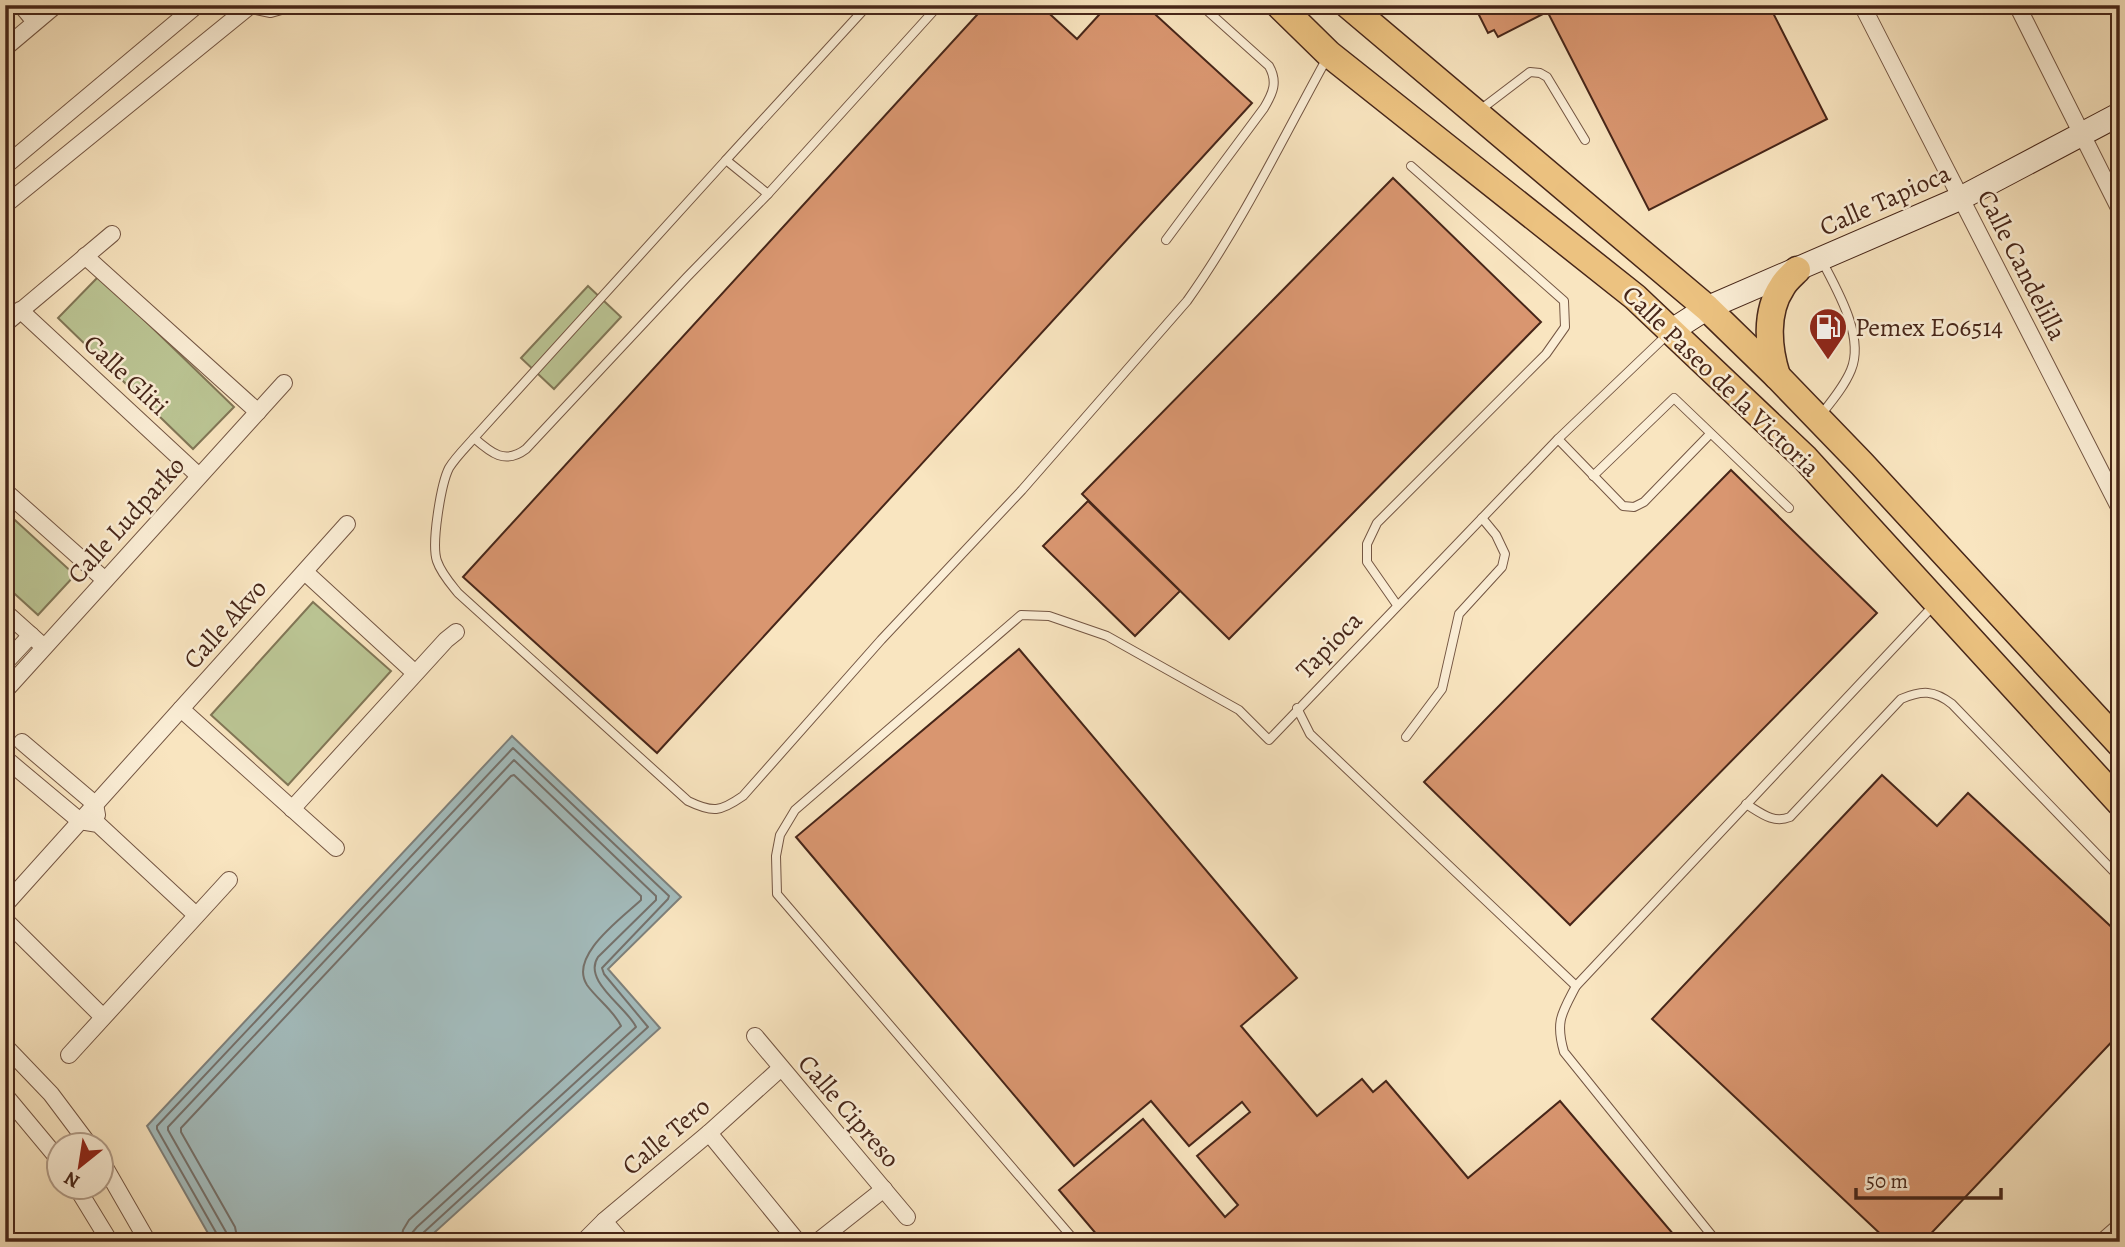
<svg xmlns="http://www.w3.org/2000/svg" width="2125" height="1247" font-family="Alegreya,serif">
  <style>
    .green { fill: #bbc594; stroke: #817656; stroke-width: 2 }
    .water { fill: #a3bcbd; stroke: #7e807b; stroke-width: 2 }
    .lines { fill: none; stroke-linecap: round; stroke-linejoin: round }
    .shore { stroke: #75716b; stroke-width: 2 }
    .building { fill: #d99670; stroke: #472619; stroke-width: 2 }
    .lane-casing { stroke: #745643; stroke-width: 10 }
    .street-casing { stroke: #745643; stroke-width: 18 }
    .secondary-casing { stroke: #472619; stroke-width: 25 }
    .primary-casing { stroke: #472619; stroke-width: 29 }
    .lane { stroke: #fbeed6; stroke-width: 8 }
    .street { stroke: #fbeed6; stroke-width: 16 }
    .secondary { stroke: #fbeed6; stroke-width: 23 }
    .primary { stroke: #ecc280; stroke-width: 26 }
    .labels { text-anchor: middle; dominant-baseline: central; stroke-width: 5; stroke-linejoin: round; paint-order: stroke }
    .street-label { font-size: 26px; fill: #472619; stroke: #fbeed6 }
    .poi-label { font-size: 26px; fill: #472619; stroke: #fbeed6; text-anchor: start }
  </style>
  <rect width="100%" height="100%" fill="#f9e5c0"/>
  <filter id="stains"><feTurbulence type="fractalNoise" baseFrequency=".00286" numOctaves="4"/><feColorMatrix values="0 0 0 0 .2 0 0 0 0 .09 0 0 0 0 .02 0 0 0 .5 -.17"/></filter>
  <radialGradient id="worn" r=".72"><stop offset=".6" stop-color="#630" stop-opacity="0"/><stop offset="1" stop-color="#630" stop-opacity=".3"/></radialGradient>
  <!-- green -->
  <g class="green">
    <path d="M99 276 234 407 193 449 58 318Z"/>
    <path d="M588 286 621 317 554 389 521 358Z"/>
    <path d="M5 511 75 575 38 615 5 585Z"/>
    <path d="M313 602 391 671 288 785 211 715Z"/>
  </g>
  <!-- water -->
  <path class="water" d="M512 736 681 897 608 969 660 1028 424 1242H213L147 1126Z"/>
  <g class="lines">
    <!-- shore -->
    <g class="shore">
      <path d="M219 1242 218 1236 157 1129V1126L513 748 669 896 668 899 602 968 604 974 648 1027 423 1233 420 1242"/>
      <path d="M228 1242 226 1232 168 1130V1127L514 760 656 896V900L598 957C582 981 627 1007 636 1027L417 1227 412 1233 411 1242"/>
      <path d="M238 1242 235 1227 181 1132V1128L511 776 514 775 641 896V900C622 918 568 956 587 985 597 999 614 1011 621 1026L409 1220 403 1230 401 1242"/>
    </g>
  </g>
  <!-- building -->
  <g class="building">
    <path d="M986 5H1040L1077 39 1108 5H1145L1252 103 657 753 463 577Z"/>
    <path d="M1474 5H1544L1547 12 1498 37 1494 30 1488 33Z"/>
    <path d="M1544 5H1769L1827 119 1649 210Z"/>
    <path d="M1393 178 1541 322 1229 639 1082 494Z"/>
    <path d="M1731 470 1877 613 1570 925 1424 782Z"/>
    <path d="M1088 501 1180 591 1135 636 1043 546Z"/>
    <path d="M1019 649 1297 978 1241 1026 1317 1116 1362 1079 1373 1092 1386 1081 1468 1178 1560 1101 1680 1242H1103L1059 1190 1143 1119 1225 1217 1238 1205 1197 1156 1250 1112 1242 1102 1189 1146 1151 1101 1074 1166 796 837Z"/>
    <path d="M1882 775 1937 826 1968 793 2120 935V942L2113 949 2120 956V1033L1923 1242H1889L1652 1019Z"/>
  </g>
  <g class="lines">
    <defs>
      <g id="lane">
        <path d="M868 5 726 160 768 194 939 5"/>
        <path d="M1480 110 1530 72 1540 73 1547 77 1585 140"/>
        <path d="M768 194 687 277 526 449C505 465 491 453 474 438 466 447 455 458 449 468 441 484 431 544 437 561 441 573 450 583 458 593L688 801C713 813 720 812 743 796L881 640 1022 490 1187 301C1241 225 1282 140 1327 58"/>
        <path d="M1166 240 1264 108C1273 93 1278 82 1269 66L1201 5"/>
        <path d="M1820 416C1831 402 1844 387 1851 370 1865 337 1837 290 1822 261"/>
        <path d="M474 438 726 160"/>
        <path d="M1558 439 1623 506 1634 507 1644 502 1710 434"/>
        <path d="M1593 476 1674 398 1789 508"/>
        <path d="M1397 605 1367 562V544L1377 523 1546 354 1565 327 1564 301 1411 166"/>
        <path d="M1297 708 1310 734 1576 986"/>
        <path d="M1406 737 1442 689 1459 614 1502 567 1505 554 1496 535 1482 518"/>
        <path d="M1746 804C1761 813 1773 824 1790 817L1901 699C1922 690 1934 690 1952 704L2120 878"/>
        <path d="M1076 1242 777 894 776 856 780 835 795 810 1021 615 1049 616 1107 636 1239 710 1269 740 1558 439 1669 333"/>
        <path d="M1717 1242 1564 1052C1555 1021 1562 1013 1576 986L1934 605"/>
        <path d="M2096 1242 2120 1221"/>
      </g>
      <g id="street">
        <path d="M21 5 35 22"/>
        <path d="M251 5 270 9 284 5"/>
        <path d="M1862 5 2120 509"/>
        <path d="M2017 5 2120 210"/>
        <path d="M5 48 56 5"/>
        <path d="M5 166 197 5"/>
        <path d="M5 205 251 5"/>
        <path d="M85 256 258 412"/>
        <path d="M20 310 199 476"/>
        <path d="M5 324 112 234"/>
        <path d="M5 491 105 580"/>
        <path d="M305 572 415 673"/>
        <path d="M5 612 44 647"/>
        <path d="M5 663 31 635"/>
        <path d="M5 691 284 383"/>
        <path d="M181 709 336 848"/>
        <path d="M22 742 95 804 97 815"/>
        <path d="M5 756 6 759 80 821 98 824 196 915"/>
        <path d="M292 809 446 640 456 632"/>
        <path d="M5 905 347 524"/>
        <path d="M5 920 103 1017"/>
        <path d="M755 1036 907 1217"/>
        <path d="M5 1046 51 1094 90 1146"/>
        <path d="M69 1055 229 880"/>
        <path d="M5 1095 60 1161"/>
        <path d="M709 1133 798 1242"/>
        <path d="M102 1162 148 1242"/>
        <path d="M77 1188 110 1242"/>
        <path d="M604 1221 622 1242"/>
        <path d="M583 1242 604 1221 709 1133 781 1068"/>
        <path d="M817 1242 884 1189"/>
      </g>
      <path id="secondary" d="M1671 331 1707 308 1961 198 2120 114"/>
      <g id="primary">
        <path d="M1279 5 1329 54 1635 297 1805 458 2120 803"/>
        <path d="M1348 5 1707 308 1777 376 1862 464 2120 744"/>
        <path d="M1777 376C1768 348 1765 312 1782 287 1785 281 1792 275 1797 270"/>
      </g>
    </defs>
    <!-- lane casing -->
    <use href="#lane" class="lane-casing"/>
    <!-- street casing -->
    <use href="#street" class="street-casing"/>
    <!-- secondary casing -->
    <use href="#secondary" class="secondary-casing"/>
    <!-- primary casing -->
    <use href="#primary" class="primary-casing"/>
    <!-- lane -->
    <use href="#lane" class="lane"/>
    <!-- street -->
    <use href="#street" class="street"/>
    <!-- secondary -->
    <use href="#secondary" class="secondary"/>
    <!-- primary -->
    <use href="#primary" class="primary"/>
  </g>
  <!-- icons -->
  <defs>
    <symbol id="fuel-pin" viewBox="-11 -11 22 30"><path d="M0 17L-7.5 6A9.5 9.5 0 1 1 7.5 6Z" fill="#8f2418" stroke="#fbeed6"/><path d="M-5.5-6h7V0h2V4h1.3V-2.5L3-4.5l.8-.8L6-3V5H2.5V1h-1V6h-7ZM-4.2-4.7v3.2H.2V-4.7Z" fill="#fff"/></symbol>
  </defs>
  <g fill-rule="evenodd">
    <use href="#fuel-pin" x="1806" y="305" width="44" height="60"/>
  </g>
  <g class="labels">
    <!-- street labels -->
    <g class="street-label">
      <text transform="translate(1885 200) rotate(-24)">Calle Tapioca</text>
      <text transform="translate(2022 265) rotate(63)">Calle Candelilla</text>
      <text transform="translate(126 375) rotate(43)">Calle Gliti</text>
      <text transform="translate(1721 381) rotate(44)">Calle Paseo de la Victoria</text>
      <text transform="translate(126 520) rotate(-48)">Calle Ludparko</text>
      <text transform="translate(225 624) rotate(-48)">Calle Akvo</text>
      <text transform="translate(1329 645) rotate(-46)">Tapioca</text>
      <text transform="translate(849 1111) rotate(49)">Calle Cipreso</text>
      <text transform="translate(666 1136) rotate(-40)">Calle Tero</text>
    </g>
    <!-- poi labels -->
    <g class="poi-label">
      <text x="1855" y="327">Pemex E06514</text>
    </g>
  </g>
  <!-- margin -->
  <rect width="2125" height="1247" fill="none" stroke="#f9e5c0" stroke-width="28"/>
  <rect x="7" y="7" width="2111" height="1233" fill="none" stroke="#472619" stroke-width="3.5"/>
  <rect x="14" y="14" width="2097" height="1219" fill="none" stroke="#472619" stroke-width="2"/>
  <!-- north arrow -->
  <g transform="translate(80 1166) rotate(210)"><circle r="33" fill="#fbeed6" stroke="#b39e8a" stroke-width="2"/>
  <path d="M0-5L12 26L0 18L-12 26Z" fill="#8f2418"/>
  <text y="-10" font-size="19" font-weight="bold" text-anchor="middle" fill="#472619">N</text>
  </g>
  <!-- scale -->
  <path d="M1856 1188v10h145v-10" fill="none" stroke="#472619" stroke-width="3.5"/>
  <text x="1866" y="1188" font-size="21" fill="#472619" stroke="#fbeed6" stroke-width="5" paint-order="stroke">50 m</text>
  <rect width="100%" height="100%" filter="url(#stains)"/>
  <rect width="100%" height="100%" fill="url(#worn)"/>
</svg>
